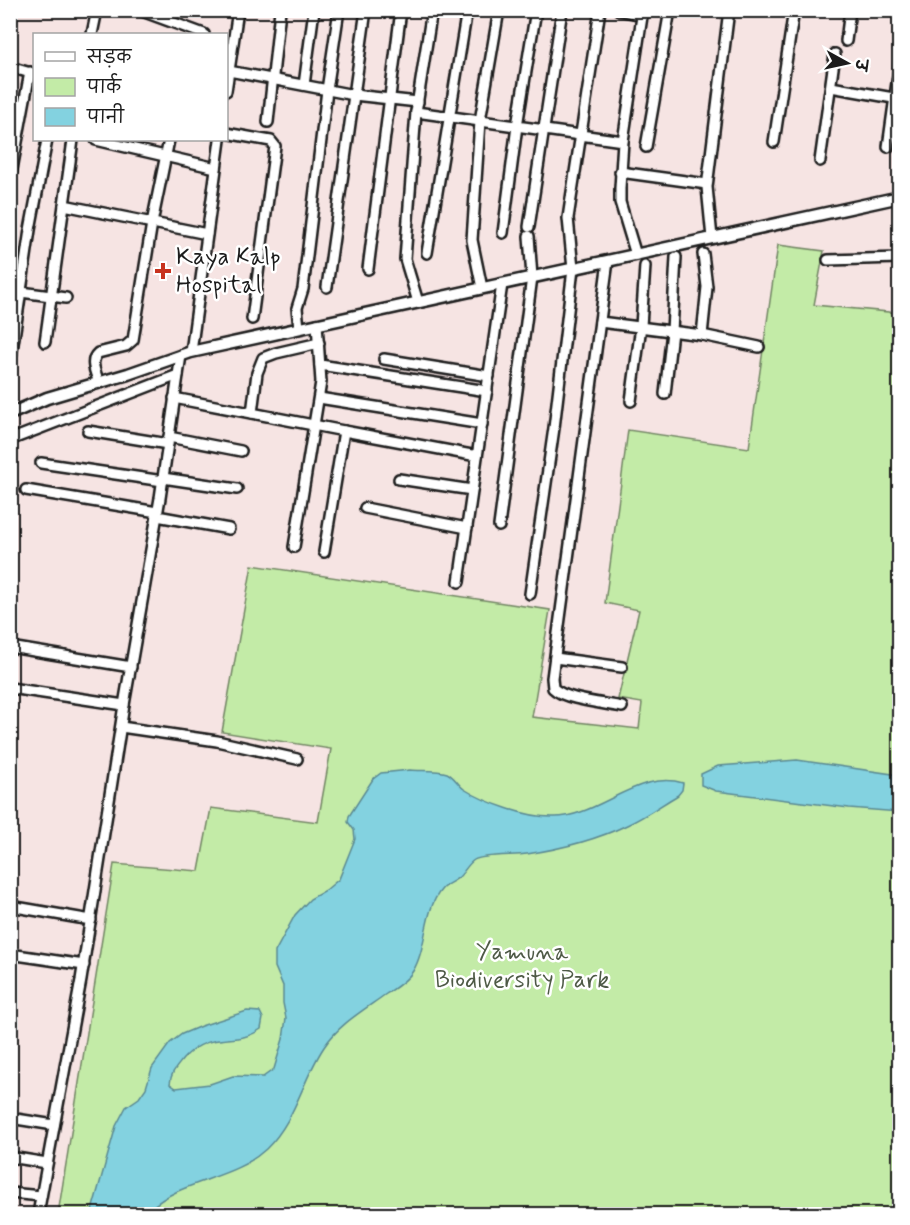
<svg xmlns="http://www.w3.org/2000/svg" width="910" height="1225" font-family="Mynerve,'Playpen Sans Deva',sans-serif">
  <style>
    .green { fill: #c3eba7; stroke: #708462; stroke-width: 1.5 }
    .water { fill: #83d2e0; stroke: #5a8992; stroke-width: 1.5 }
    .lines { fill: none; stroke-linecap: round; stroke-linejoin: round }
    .minor-casing { stroke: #1c1c1c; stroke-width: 14 }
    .tertiary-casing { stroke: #1c1c1c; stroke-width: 15 }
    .minor { stroke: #fff; stroke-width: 9 }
    .tertiary { stroke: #fff; stroke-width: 10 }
    .poi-dot { fill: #c8321e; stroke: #fff; stroke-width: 2 }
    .labels { text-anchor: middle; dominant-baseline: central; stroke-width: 5; stroke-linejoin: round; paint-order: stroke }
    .poi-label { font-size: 24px; fill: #1c1c1c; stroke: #fff; text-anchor: start }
    .park-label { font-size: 24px; fill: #4e5a46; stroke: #fff }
  </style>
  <rect width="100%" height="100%" fill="#f6e4e3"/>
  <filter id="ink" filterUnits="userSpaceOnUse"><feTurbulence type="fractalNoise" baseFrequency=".0167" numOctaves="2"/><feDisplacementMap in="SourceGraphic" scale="12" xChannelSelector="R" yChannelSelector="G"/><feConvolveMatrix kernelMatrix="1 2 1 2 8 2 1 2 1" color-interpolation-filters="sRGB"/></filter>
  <g filter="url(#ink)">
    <!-- green -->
    <path class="green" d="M778 245 824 251 814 305 899 313V1214H58L114 864 199 871 211 808 318 822 331 749 222 732 252 565 550 610 532 717 639 729 642 703 618 699 639 610 605 603 628 430 749 448Z"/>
    <!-- water -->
    <g class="water">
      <path d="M797 760 899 775V812L849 808 716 791 701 785V774L718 766Z"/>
      <path d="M410 770C421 771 437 770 447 773 454 776 458 785 464 789 486 803 526 817 552 817 597 819 637 769 683 783L682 790 678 795C661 805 645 817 627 825 598 839 559 849 527 854 515 856 483 854 474 860 468 864 464 872 459 877 454 882 445 884 441 890 424 910 427 948 413 971 407 981 395 988 386 994 364 1010 339 1024 324 1047 302 1080 296 1120 266 1149 233 1180 183 1179 150 1209V1214H91L116 1126 126 1107 139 1098 146 1088 152 1068 170 1043 182 1034 201 1026 247 1011 260 1012 263 1018 261 1029C235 1048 211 1028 183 1059 176 1068 171 1072 170 1084L176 1088 210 1084 233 1076 263 1077 274 1069 283 1039 286 1018 283 1003V986L275 967V952L295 915 310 899 326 890 339 879 355 839 354 830 348 822 349 816 373 779 381 773Z"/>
    </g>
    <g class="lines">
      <defs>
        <g id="minor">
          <path d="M139 10 204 34"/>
          <path d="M619 10 642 15"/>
          <path d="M92 34 97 10"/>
          <path d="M846 41 850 10"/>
          <path d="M10 67 34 74"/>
          <path d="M229 71 354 95 418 102"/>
          <path d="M304 85 314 10"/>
          <path d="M831 87 899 99"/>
          <path d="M226 91 238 10"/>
          <path d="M416 112 623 141"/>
          <path d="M268 122 280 10"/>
          <path d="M226 133 271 141 275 146 252 319"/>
          <path d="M96 140 216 168"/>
          <path d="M774 142 794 10"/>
          <path d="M646 147 670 10"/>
          <path d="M888 147 900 61"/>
          <path d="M820 161 835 54"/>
          <path d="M620 172 707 184"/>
          <path d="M10 180 30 72"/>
          <path d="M64 205 207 234"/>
          <path d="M529 227 562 10"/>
          <path d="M503 233 517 126 536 10"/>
          <path d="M712 238 707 187 729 10"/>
          <path d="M427 253 467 10"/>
          <path d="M636 255 620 202V188L623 141 643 10"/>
          <path d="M828 260 900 258"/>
          <path d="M608 261 552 678 553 688C565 700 604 703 622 707"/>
          <path d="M368 269 401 10"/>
          <path d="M327 287 366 10"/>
          <path d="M482 288 472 240 480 121 499 10"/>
          <path d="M21 292 66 298"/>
          <path d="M418 302 405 259 416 112 432 10"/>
          <path d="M600 322 702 335 759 347"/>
          <path d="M299 328 297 308 303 289 327 90 339 10"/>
          <path d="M702 335 707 287 703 254"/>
          <path d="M45 342 73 140"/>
          <path d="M191 352 220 140"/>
          <path d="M384 359 489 376"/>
          <path d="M10 364 30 230 47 140"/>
          <path d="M320 365 487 391"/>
          <path d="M99 383C96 373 89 361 98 353L126 346 133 340 152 223 169 140"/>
          <path d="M665 394 672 331 676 257"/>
          <path d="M174 398 344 431 324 552"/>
          <path d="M319 398 482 424"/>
          <path d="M631 401 641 326 645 266"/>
          <path d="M252 413 257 373 263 358 276 353 319 343"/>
          <path d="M88 431 168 444"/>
          <path d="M344 431 477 456"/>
          <path d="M169 437 241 451"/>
          <path d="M10 440 178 375"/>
          <path d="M41 463 163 481"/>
          <path d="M163 478 237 489"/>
          <path d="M399 479 472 490"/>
          <path d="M26 490 157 512"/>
          <path d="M365 508 467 528"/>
          <path d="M157 516 229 529"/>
          <path d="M499 526 532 277 529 236"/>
          <path d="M294 547 321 382 317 324"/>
          <path d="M459 582 502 284"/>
          <path d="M530 594 554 428 573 269 568 218 600 10"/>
          <path d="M10 647 131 667"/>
          <path d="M555 658 622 667"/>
          <path d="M10 688 124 705"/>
          <path d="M121 727 217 741 297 759"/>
          <path d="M10 906 91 920"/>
          <path d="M10 954 84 965"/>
          <path d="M10 1118 54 1125"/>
          <path d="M10 1157 47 1163"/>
          <path d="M10 1193 41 1196"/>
          <path d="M38 1214 81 980 124 705 160 498 181 355"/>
        </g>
        <path id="tertiary" d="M10 414 47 398 128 374 191 352 900 197"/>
      </defs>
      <!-- minor casing -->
      <use href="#minor" class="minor-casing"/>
      <!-- tertiary casing -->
      <use href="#tertiary" class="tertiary-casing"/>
      <!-- minor -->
      <use href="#minor" class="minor"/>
      <!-- tertiary -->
      <use href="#tertiary" class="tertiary"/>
    </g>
  </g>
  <!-- markers -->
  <path class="poi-dot" d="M160 262h6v6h6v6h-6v6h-6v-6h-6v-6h6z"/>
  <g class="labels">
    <!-- poi labels -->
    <g class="poi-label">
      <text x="176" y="257">Kaya Kalp<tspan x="176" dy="28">Hospital</tspan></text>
    </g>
    <!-- park labels -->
    <g class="park-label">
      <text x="522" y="952">Yamuna<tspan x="522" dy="28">Biodiversity Park</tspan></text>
    </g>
  </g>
  <!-- margin -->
  <rect width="910" height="1225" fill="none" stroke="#fff" stroke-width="36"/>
  <rect x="18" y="18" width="874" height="1189" fill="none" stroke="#1c1c1c" stroke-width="2" filter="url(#ink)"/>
  <!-- legend -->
  <rect x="33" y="33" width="195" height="108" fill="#ffffff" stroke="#a4a4a4" stroke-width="1.5"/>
  <rect x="45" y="52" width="30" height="9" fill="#ffffff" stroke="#a4a4a4" stroke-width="1.5"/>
  <text x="87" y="63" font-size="18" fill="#1c1c1c">सड़क</text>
  <rect x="45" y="78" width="30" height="18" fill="#c3eba7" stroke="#a4a4a4" stroke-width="1.5"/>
  <text x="87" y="93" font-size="18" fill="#1c1c1c">पार्क</text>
  <rect x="45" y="108" width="30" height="18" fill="#83d2e0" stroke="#a4a4a4" stroke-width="1.5"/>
  <text x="87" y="123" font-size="18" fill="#1c1c1c">पानी</text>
  <!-- north arrow -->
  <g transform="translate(847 63) rotate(98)" stroke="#ffffff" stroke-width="4.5" paint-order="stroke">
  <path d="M0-4.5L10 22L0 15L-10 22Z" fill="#1c1c1c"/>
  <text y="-9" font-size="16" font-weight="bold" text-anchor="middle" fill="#1c1c1c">उ</text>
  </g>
</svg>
